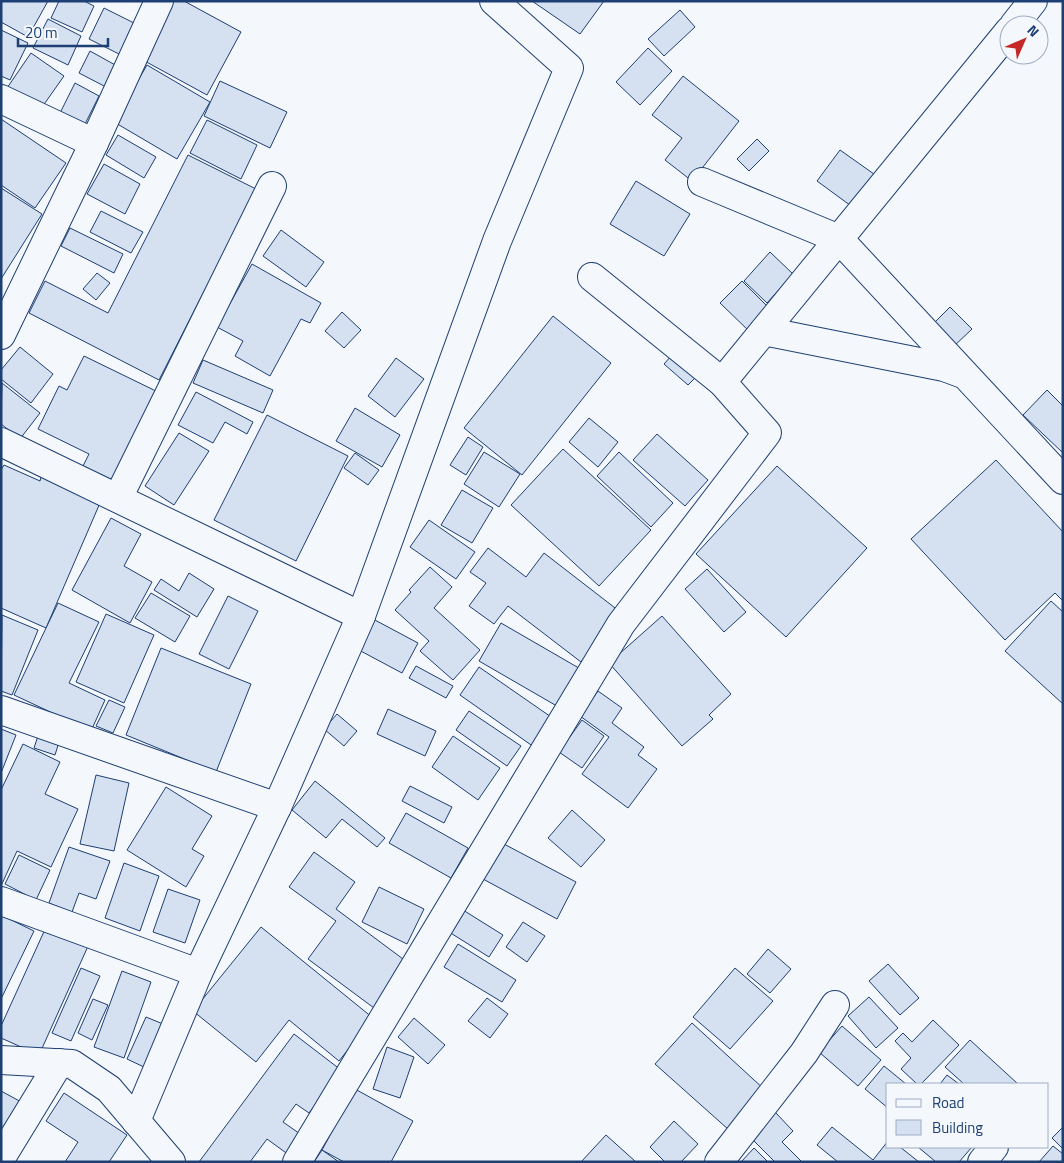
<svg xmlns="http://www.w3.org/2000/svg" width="1064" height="1163" font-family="'Titillium Web',sans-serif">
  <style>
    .building { fill: #d5e0f0; stroke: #1d3f73 }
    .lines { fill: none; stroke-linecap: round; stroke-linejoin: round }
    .street-casing { stroke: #1d3f73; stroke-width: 30 }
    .street { stroke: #f4f7fb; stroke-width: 28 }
  </style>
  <rect width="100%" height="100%" fill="#f4f7fb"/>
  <!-- building -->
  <g class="building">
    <path d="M1 1H48L28 37 1 22Z"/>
    <path d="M59 1H84L94 6 82 32 51 18Z"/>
    <path d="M172 1H184L241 32 207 95 141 59Z"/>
    <path d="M532 1H604L580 34Z"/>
    <path d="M104 8 138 25 123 56 89 39Z"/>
    <path d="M680 10 695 27 664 56 648 39Z"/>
    <path d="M48 19 81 36 68 65 33 48Z"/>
    <path d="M1 30 28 43 10 80 1 76Z"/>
    <path d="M648 48 672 71 640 105 616 82Z"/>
    <path d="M90 51 117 66 106 87 79 73Z"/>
    <path d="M31 53 64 76 40 110 7 88Z"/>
    <path d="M147 65 210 102 177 159 114 122Z"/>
    <path d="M683 76 739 121 692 181 665 160 682 138 652 115Z"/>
    <path d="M220 81 287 112 270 148 204 116Z"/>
    <path d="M75 83 99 96 82 130 58 117Z"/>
    <path d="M1 119 66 163 35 208 1 185Z"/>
    <path d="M207 120 257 145 241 179 190 153Z"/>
    <path d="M118 135 156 157 144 178 106 155Z"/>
    <path d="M757 139 769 151 749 171 737 159Z"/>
    <path d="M840 150 881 179 858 211 817 181Z"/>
    <path d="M188 155 256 189 159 380 29 313 45 281 108 313Z"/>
    <path d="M104 164 140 184 125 214 87 194Z"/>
    <path d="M636 181 690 214 664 256 610 224Z"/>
    <path d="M1 188 42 214 1 279Z"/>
    <path d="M101 211 143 232 131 253 90 232Z"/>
    <path d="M70 228 123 254 114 273 61 246Z"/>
    <path d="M281 230 324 262 306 287 263 256Z"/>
    <path d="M770 252 793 274 767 303 744 281Z"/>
    <path d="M252 264 321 303 310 323 301 319 270 376 235 356 243 341 217 327Z"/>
    <path d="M97 273 110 283 96 300 83 289Z"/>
    <path d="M742 281 772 311 751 333 720 303Z"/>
    <path d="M950 307 972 329 953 347 932 325Z"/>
    <path d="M342 312 361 330 344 348 325 331Z"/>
    <path d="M553 316 611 363 522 475 464 428Z"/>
    <path d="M20 347 53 374 31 403 1 379V370Z"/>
    <path d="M672 355 696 377 688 385 664 364Z"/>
    <path d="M84 356 160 393 117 482 83 466 89 454 38 429 59 386 67 390Z"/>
    <path d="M396 358 424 379 395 417 368 396Z"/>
    <path d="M203 360 273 390 263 413 193 383Z"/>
    <path d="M2 383 40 413 20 439 1 424Z"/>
    <path d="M1047 390 1063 406V453L1023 415Z"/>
    <path d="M196 392 253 422 247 434 225 422 213 443 178 425Z"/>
    <path d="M355 408 400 435 382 467 336 441Z"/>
    <path d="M267 415 348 456 296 561 214 520Z"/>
    <path d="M589 418 618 442 598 467 569 442Z"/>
    <path d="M179 433 209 451 174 505 145 486Z"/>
    <path d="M657 434 708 480 685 506 633 460Z"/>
    <path d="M468 437 483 447 466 475 450 465Z"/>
    <path d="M563 449 651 530 599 586 511 505Z"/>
    <path d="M484 452 520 474 499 507 464 484Z"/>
    <path d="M619 452 673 503 651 527 597 476Z"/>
    <path d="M355 453 379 470 368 485 344 468Z"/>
    <path d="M996 460 1063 532V601L1055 593 1005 640 911 539Z"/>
    <path d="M4 465 40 481 41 477 100 503 46 628 1 608V470Z"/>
    <path d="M777 466 867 548 786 637 696 554Z"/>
    <path d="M462 490 493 508 472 543 441 525Z"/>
    <path d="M111 518 141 534 124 566 152 582 130 623 72 590Z"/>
    <path d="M429 520 475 552 456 579 410 547Z"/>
    <path d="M488 548 526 577 544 553 619 611 581 662 508 606 494 624 469 606 486 583 470 572Z"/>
    <path d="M430 567 452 587 434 608 480 650 453 680 420 651 429 641 395 610 411 592 409 590Z"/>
    <path d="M707 569 746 612 724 632 685 589Z"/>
    <path d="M189 573 214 589 197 617 154 590 161 579 179 591Z"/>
    <path d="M151 593 190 616 175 642 135 618Z"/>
    <path d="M228 596 258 611 229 669 199 654Z"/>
    <path d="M1051 601 1063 612V704L1005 651Z"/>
    <path d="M58 603 99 622 69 683 105 700 91 731 14 695Z"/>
    <path d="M106 614 154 635 124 703 76 682Z"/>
    <path d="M2 615 38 630 12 695 1 691Z"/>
    <path d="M662 616 731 694 709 715 713 719 682 746 609 663Z"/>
    <path d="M373 619 418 643 402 673 357 649Z"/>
    <path d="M501 623 584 671 562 709 479 661Z"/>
    <path d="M161 648 251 684 216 772 126 735Z"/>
    <path d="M416 666 453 686 446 698 409 678Z"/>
    <path d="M479 667 554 719 534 747 460 695Z"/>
    <path d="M598 691 622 708 612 723 644 747 638 755 657 769 628 808 582 774 609 737 580 716Z"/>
    <path d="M109 700 125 707 113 733 96 726Z"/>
    <path d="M388 709 436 731 425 756 377 734Z"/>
    <path d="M469 711 521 746 507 766 456 730Z"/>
    <path d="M337 714 357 731 344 746 324 729Z"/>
    <path d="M582 720 604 736 582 768 559 752Z"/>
    <path d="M1 729 16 735 1 773Z"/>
    <path d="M38 736 59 742 55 755 34 748Z"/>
    <path d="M453 736 500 768 478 800 432 767Z"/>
    <path d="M23 744 60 762 45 794 78 809 51 867 17 851 1 886V790Z"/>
    <path d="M96 775 129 783 114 851 80 844Z"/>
    <path d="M315 781 385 838 377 847 342 819 326 838 292 810Z"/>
    <path d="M410 786 452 807 444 823 402 801Z"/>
    <path d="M166 787 212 816 192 849 204 856 186 887 127 850Z"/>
    <path d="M572 810 605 840 581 867 548 838Z"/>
    <path d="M406 813 468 848 451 878 389 843Z"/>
    <path d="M502 843 576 882 557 919 483 879Z"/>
    <path d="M69 847 110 861 96 899 79 893 72 912 49 903Z"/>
    <path d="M314 852 355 882 336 909 407 962 374 1008 308 959 336 921 289 887Z"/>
    <path d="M19 855 50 870 36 900 5 884Z"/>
    <path d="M124 863 159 876 140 931 105 918Z"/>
    <path d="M379 887 424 909 407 944 362 922Z"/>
    <path d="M168 889 200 900 185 943 153 932Z"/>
    <path d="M463 910 503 935 489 957 449 932Z"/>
    <path d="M1 915 34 931 1 999Z"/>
    <path d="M523 922 545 936 527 962 506 947Z"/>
    <path d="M47 925 89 944 39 1055 1 1038V1026Z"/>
    <path d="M261 927 373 1018 339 1061 289 1020 256 1062 193 1011Z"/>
    <path d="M458 944 516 980 502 1002 444 967Z"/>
    <path d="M768 949 791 969 770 993 747 974Z"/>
    <path d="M888 964 919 998 900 1015 869 981Z"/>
    <path d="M81 968 100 976 71 1041 52 1033Z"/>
    <path d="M735 968 773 1001 730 1049 693 1017Z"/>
    <path d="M122 971 151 982 124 1058 94 1047Z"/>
    <path d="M869 997 898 1028 876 1048 848 1016Z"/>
    <path d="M487 998 508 1014 490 1038 468 1021Z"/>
    <path d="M93 999 108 1005 92 1040 78 1033Z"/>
    <path d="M146 1017 163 1024 144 1067 127 1059Z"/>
    <path d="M414 1018 445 1045 428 1064 398 1037Z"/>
    <path d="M933 1020 959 1045 921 1084H917L901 1069 911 1058 895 1041 903 1033 912 1042Z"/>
    <path d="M692 1023 765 1090 729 1130 655 1064Z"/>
    <path d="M842 1026 881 1060 858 1086 819 1052Z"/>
    <path d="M294 1034 341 1070 309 1113 296 1104 283 1122 303 1136 289 1155 267 1139 250 1162H199Z"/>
    <path d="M970 1040 1018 1084H964L945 1067Z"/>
    <path d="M387 1047 414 1057 400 1098 373 1089Z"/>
    <path d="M884 1066 906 1084H888V1108L865 1089Z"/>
    <path d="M947 1075 959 1084H940Z"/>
    <path d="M355 1089 413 1121 391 1162H344L322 1150Z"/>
    <path d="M1 1091 25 1104 1 1147Z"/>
    <path d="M64 1093 127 1135 109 1162H65L78 1142 46 1121Z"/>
    <path d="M775 1112 793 1131 782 1142 802 1162H775L749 1136Z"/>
    <path d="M674 1121 698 1144 681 1162H665L650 1147Z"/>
    <path d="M832 1127 873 1160 888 1141V1147H900L919 1162H838L817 1145Z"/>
    <path d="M1063 1127V1149L1052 1138Z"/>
    <path d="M606 1135 636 1162H581Z"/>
    <path d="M1053 1146 1063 1154V1162H1039Z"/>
    <path d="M918 1147H972L959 1162H936Z"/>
    <path d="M754 1148 768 1162H741Z"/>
    <path d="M322 1150 339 1162H314Z"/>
  </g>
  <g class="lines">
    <defs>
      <g id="street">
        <path d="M1014 25 1033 1"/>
        <path d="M1 99 94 143 1 335"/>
        <path d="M94 143 159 1"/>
        <path d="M702 182 839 239 1063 480"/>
        <path d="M592 277 722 382"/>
        <path d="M764 331 944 367 963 374"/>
        <path d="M1 442 361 616"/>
        <path d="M118 498 272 186"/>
        <path d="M1 710 277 807"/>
        <path d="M1 901 198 973"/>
        <path d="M1 1060 72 1064 109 1089 171 1162"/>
        <path d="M136 1121 198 973 277 807 361 616 497 241 569 68 494 1"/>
        <path d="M1 1158 59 1063"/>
        <path d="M297 1162 621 624 767 433 722 382 1009 31"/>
        <path d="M719 1162 804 1053 835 1005"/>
        <path d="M982 1162 994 1147"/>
      </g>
    </defs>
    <!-- street casing -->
    <use href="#street" class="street-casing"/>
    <!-- street -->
    <use href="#street" class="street"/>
  </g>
  <!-- border -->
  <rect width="1064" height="1163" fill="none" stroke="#1d3f73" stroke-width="5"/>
  <!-- legend -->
  <rect x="886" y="1083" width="162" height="65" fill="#f4f7fb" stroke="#9eadc5"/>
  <rect x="896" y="1099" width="25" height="8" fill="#f4f7fb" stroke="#9eadc5"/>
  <text x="932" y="1108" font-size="15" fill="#1d3f73">Road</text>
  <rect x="896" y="1120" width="25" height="15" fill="#d5e0f0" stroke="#9eadc5"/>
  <text x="932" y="1133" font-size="15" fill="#1d3f73">Building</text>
  <!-- north arrow -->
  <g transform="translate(1024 40) rotate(45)"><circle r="24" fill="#f4f7fb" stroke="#9eadc5"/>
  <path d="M0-4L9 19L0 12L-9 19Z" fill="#c62828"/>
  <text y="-8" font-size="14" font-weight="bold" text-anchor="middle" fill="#1d3f73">N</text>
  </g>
  <!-- scale -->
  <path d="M18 38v8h90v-8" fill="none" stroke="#1d3f73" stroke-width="2.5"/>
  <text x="25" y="38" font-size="15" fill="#1d3f73" stroke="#f4f7fb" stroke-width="4" paint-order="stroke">20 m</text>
</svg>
